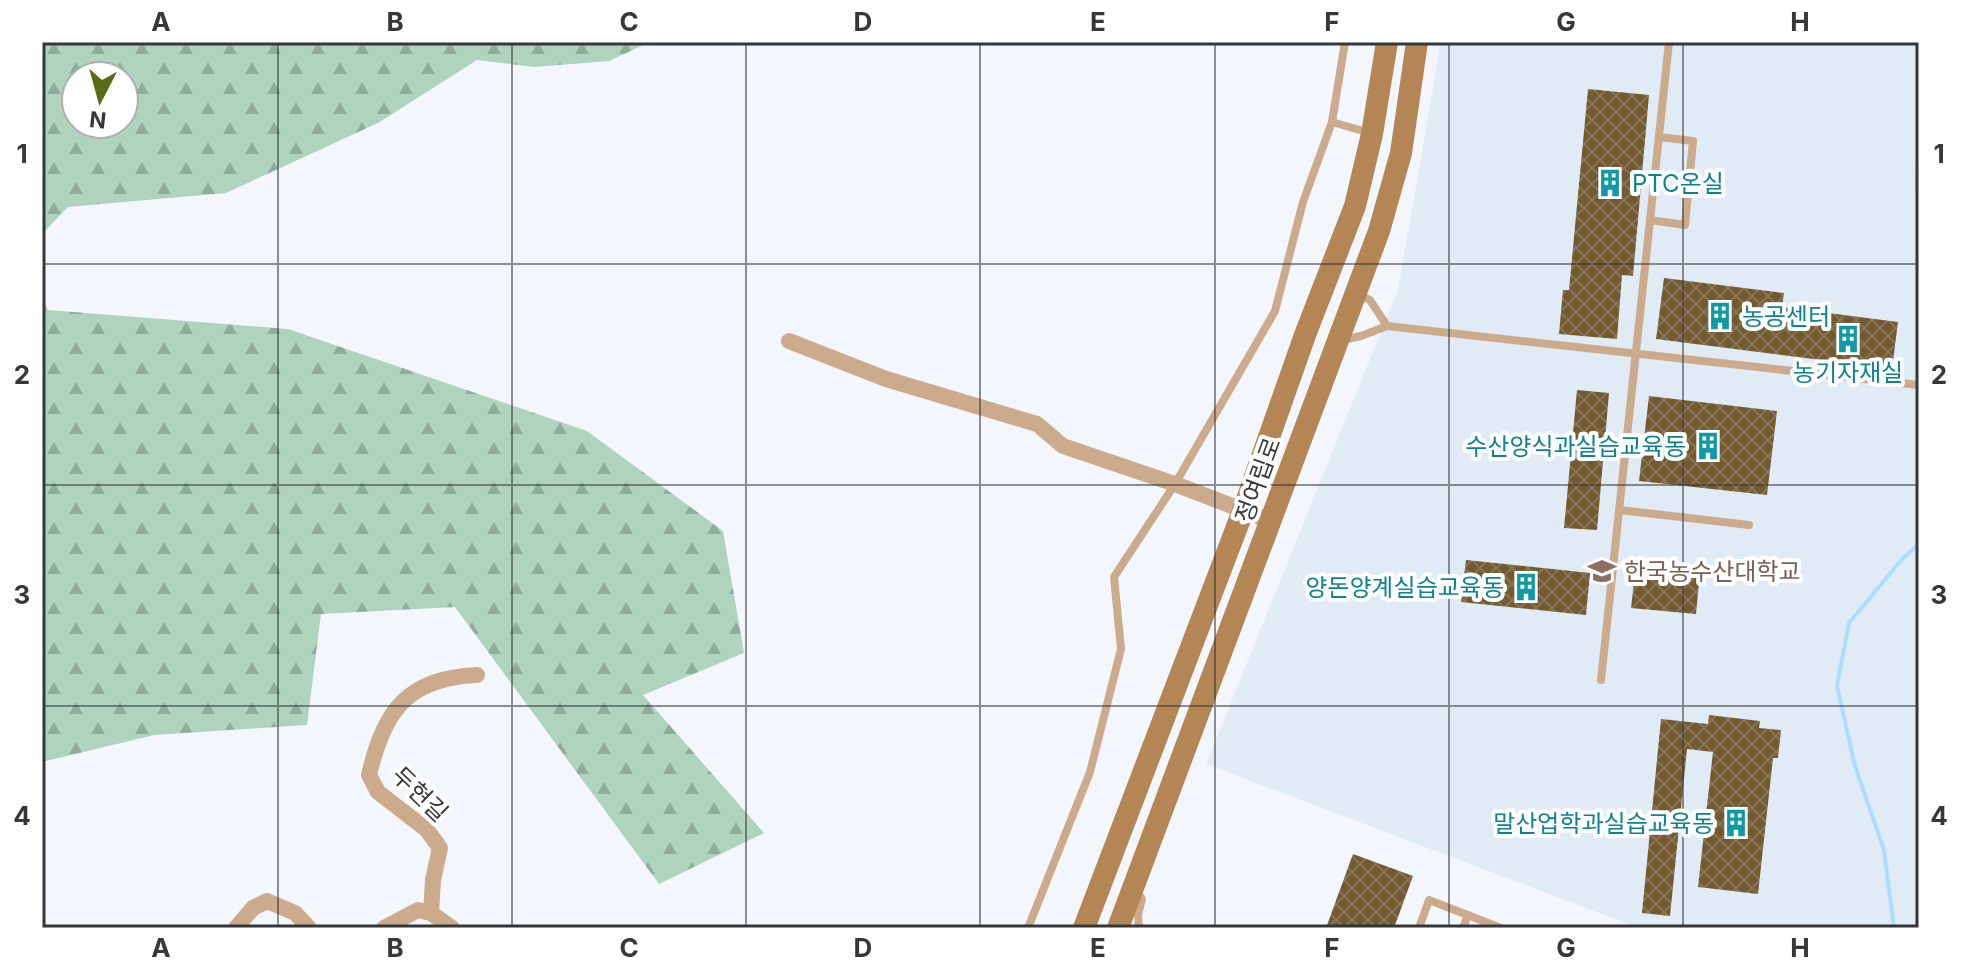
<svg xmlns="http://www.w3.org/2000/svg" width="1961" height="970" font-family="Inter,'Noto Sans KR',sans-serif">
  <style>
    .built { fill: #e0ebf6 }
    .forest { fill: url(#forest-firs); fill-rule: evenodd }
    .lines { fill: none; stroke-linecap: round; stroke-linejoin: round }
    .stream { stroke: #adddfc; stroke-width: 4 }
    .building { fill: url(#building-cross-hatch) }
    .lane { stroke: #cbab8c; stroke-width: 8 }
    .street { stroke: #cbab8c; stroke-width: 16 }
    .secondary { stroke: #b48656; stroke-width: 22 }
    .grid { fill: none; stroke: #353739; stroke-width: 2; stroke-opacity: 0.55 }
    .labels { text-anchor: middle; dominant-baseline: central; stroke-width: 8; stroke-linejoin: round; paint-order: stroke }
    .culture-label { font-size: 24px; fill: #0d838f; stroke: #fff; text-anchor: end }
    .street-label { font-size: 24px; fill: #353739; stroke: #fff }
    .education-label { font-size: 24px; fill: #785e54; stroke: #fff; text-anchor: start }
    .neatline { fill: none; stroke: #353739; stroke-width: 3 }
    .grid-label { font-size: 26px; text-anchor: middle; font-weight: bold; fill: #353739 }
  </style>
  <defs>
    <pattern id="forest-firs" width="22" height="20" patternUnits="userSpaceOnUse" patternTransform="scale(2)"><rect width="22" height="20" fill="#b0d3bd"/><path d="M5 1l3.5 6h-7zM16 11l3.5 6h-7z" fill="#90ac9b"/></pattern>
    <pattern id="building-cross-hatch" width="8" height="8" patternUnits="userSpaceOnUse" patternTransform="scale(2)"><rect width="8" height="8" fill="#735a31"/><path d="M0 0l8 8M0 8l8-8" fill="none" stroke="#877456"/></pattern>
  </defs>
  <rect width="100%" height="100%" fill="#f3f7fd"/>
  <!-- built -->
  <path class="built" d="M1441 42H1919V928H1639L1206 764 1398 290Z"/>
  <!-- forest -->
  <g class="forest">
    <path d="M42 42H650L609 61 534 67 477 60 378 123 226 193 68 207 42 234ZM76 76H124V124H76Z"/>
    <path d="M42 298 48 310 288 329 587 431 723 531 744 653 643 695 764 833 659 884 455 607 321 614 307 725 154 735 42 762Z"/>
  </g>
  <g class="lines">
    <!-- stream -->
    <g class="stream">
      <path d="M1919 123 1917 188 1919 193"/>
      <path d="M1894 928 1884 850 1855 766 1837 686 1849 623 1902 559 1919 544"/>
    </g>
  </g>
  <!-- building -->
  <g class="building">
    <path d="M1588 89 1649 95 1633 276 1622 275 1617 339 1559 334 1563 290H1569Z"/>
    <path d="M1664 278 1784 293 1782 307 1898 322 1892 369 1656 339Z"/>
    <path d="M1577 390 1609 393 1597 530 1564 528Z"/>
    <path d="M1649 396 1777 411 1767 495 1639 481Z"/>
    <path d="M1466 560 1590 573 1586 615 1461 602Z"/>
    <path d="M1636 565 1700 572 1696 614 1631 608Z"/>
    <path d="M1709 715 1760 721 1759 728 1781 730 1778 758H1773L1758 894 1698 887 1713 752 1687 749 1670 916 1642 913 1661 719 1708 724Z"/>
    <path d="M1353 854 1413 876 1394 928H1326Z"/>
  </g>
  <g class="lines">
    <!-- lane -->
    <g class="lane">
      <path d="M1332 122 1345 42"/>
      <path d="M1650 220 1685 225 1693 141 1659 137"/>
      <path d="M1356 293 1370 300 1387 326"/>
      <path d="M1342 340 1361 336 1387 326 1919 385"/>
      <path d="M1620 510 1749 525"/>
      <path d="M1601 680 1669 42"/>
      <path d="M1137 891 1142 899 1138 915 1139 928"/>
      <path d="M1028 928 1090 772 1121 649 1114 577 1175 484 1275 311 1303 202 1332 122 1370 133"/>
      <path d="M1419 928 1429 900 1501 928"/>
      <path d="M1463 928 1468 915"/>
    </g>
    <!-- street -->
    <g class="street">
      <path d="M789 341 886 379 1037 424 1063 446 1175 484 1271 521"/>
      <path d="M431 913 433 880 440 848 427 830 378 792 369 775C384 711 407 678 477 675"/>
      <path d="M236 928 253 908 267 901 295 913 309 928"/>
      <path d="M384 928 418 910 431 913 452 928"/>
    </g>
    <!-- secondary -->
    <g class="secondary">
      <path d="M1084 928 1243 511 1305 335 1355 206 1372 134 1387 42"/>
      <path d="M1118 928 1379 231 1401 153 1417 42"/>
    </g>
  </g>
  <!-- grid -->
  <path class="grid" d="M278 42V928M512 42V928M746 42V928M980 42V928M1215 42V928M1449 42V928M1683 42V928M42 264H1919M42 485H1919M42 706H1919"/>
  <!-- icons -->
  <defs>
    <symbol id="building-bare" viewBox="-9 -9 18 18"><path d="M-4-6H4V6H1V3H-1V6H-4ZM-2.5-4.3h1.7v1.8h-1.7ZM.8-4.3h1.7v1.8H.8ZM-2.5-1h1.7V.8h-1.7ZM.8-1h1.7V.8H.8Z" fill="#0f9aa8" stroke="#fff" stroke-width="2.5" paint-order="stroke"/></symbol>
    <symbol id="university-bare" viewBox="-9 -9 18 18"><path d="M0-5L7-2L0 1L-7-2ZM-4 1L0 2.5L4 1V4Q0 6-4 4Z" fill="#8d6e63" stroke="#fff" stroke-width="2.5" paint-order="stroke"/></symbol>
  </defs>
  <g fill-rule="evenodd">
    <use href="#building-bare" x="1590" y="163" width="40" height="40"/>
    <use href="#building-bare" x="1700" y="296" width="40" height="40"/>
    <use href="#building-bare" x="1828" y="319" width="40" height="40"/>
    <use href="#building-bare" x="1688" y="426" width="40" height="40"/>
    <use href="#university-bare" x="1582" y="551" width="40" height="40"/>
    <use href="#building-bare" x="1506" y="567" width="40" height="40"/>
    <use href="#building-bare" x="1716" y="803" width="40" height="40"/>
  </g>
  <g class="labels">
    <!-- culture labels -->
    <g class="culture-label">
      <text x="1632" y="183" text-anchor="start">PTC온실</text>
      <text x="1742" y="316" text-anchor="start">농공센터</text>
      <text x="1848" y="372" text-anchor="middle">농기자재실</text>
      <text x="1686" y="446">수산양식과실습교육동</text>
      <text x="1504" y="587">양돈양계실습교육동</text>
      <text x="1714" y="823">말산업학과실습교육동</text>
    </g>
    <!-- street labels -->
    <g class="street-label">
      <text transform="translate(1258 480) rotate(-70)">정여립로</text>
      <text transform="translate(420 794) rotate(44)">두현길</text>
    </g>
    <!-- education labels -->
    <g class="education-label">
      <text x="1624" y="571">한국농수산대학교</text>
    </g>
  </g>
  <!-- border -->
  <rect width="1961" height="970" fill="none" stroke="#ffffff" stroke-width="88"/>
  <!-- north arrow -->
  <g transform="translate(100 100) rotate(186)"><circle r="38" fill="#ffffff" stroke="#aeafb0" stroke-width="2"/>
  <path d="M0-6L14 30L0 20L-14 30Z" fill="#5a6b17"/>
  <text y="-12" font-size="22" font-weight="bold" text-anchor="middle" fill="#353739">N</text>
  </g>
  <rect x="44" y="44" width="1873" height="882" class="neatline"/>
  <g class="grid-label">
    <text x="161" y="31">A</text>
    <text x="395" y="31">B</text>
    <text x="629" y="31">C</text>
    <text x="863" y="31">D</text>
    <text x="1098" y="31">E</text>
    <text x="1332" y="31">F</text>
    <text x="1566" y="31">G</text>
    <text x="1800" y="31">H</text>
    <text x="22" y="163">1</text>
    <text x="1939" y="163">1</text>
    <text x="22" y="384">2</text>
    <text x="1939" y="384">2</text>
    <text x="22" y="604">3</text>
    <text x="1939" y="604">3</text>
    <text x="22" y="825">4</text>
    <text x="1939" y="825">4</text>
    <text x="161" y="957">A</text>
    <text x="395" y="957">B</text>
    <text x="629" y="957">C</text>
    <text x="863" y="957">D</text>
    <text x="1098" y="957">E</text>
    <text x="1332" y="957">F</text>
    <text x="1566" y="957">G</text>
    <text x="1800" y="957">H</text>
  </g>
</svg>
